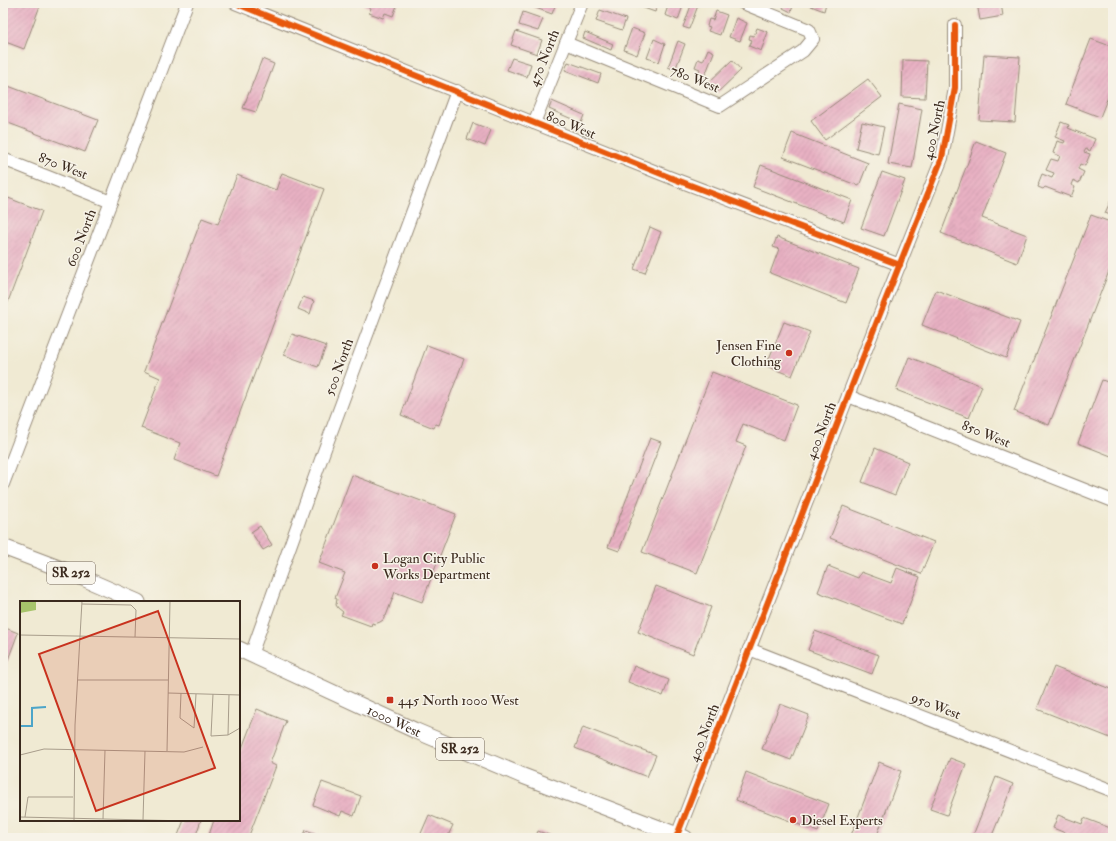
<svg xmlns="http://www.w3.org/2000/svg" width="1116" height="841" font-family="'IM FELL Double Pica',serif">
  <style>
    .building { fill: url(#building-hatch) }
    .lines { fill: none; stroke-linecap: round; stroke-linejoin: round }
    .minor-casing { stroke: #968a78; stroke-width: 14 }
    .major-casing { stroke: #968a78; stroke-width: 17 }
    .minor { stroke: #fff; stroke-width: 12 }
    .major { stroke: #fff; stroke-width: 15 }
    .cycleway-casing { stroke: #f7f3e8; stroke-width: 8 }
    .cycleway { stroke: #e8590c; stroke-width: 6 }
    .poi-dot { fill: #c8321e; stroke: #f7f3e8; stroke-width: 1.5 }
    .labels { text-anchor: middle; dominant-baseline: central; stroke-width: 3; stroke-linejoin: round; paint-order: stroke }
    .shield { fill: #f7f3e8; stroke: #73665b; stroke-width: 1 }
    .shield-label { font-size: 13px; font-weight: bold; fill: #3b2a1e }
    .street-label { font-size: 14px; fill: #3b2a1e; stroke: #f7f3e8 }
    .poi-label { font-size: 14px; fill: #3b2a1e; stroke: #f7f3e8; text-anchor: start }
    .inset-river { fill: none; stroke: #4ca5c9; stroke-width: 2 }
    .inset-road { fill: none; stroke: #a89d8b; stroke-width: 1 }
    .view { fill: #c8321e; fill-opacity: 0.15; stroke: #c8321e; stroke-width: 2 }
    .inset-edge { fill: none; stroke: #3b2a1e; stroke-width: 2 }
  </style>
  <defs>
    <pattern id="building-hatch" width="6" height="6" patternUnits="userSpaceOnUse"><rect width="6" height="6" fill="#e8b1c3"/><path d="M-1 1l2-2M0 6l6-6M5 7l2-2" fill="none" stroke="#c898a7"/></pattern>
  </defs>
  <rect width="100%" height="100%" fill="#f7f3e8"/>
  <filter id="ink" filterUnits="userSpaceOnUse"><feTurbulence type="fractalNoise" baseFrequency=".025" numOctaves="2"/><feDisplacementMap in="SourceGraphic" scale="8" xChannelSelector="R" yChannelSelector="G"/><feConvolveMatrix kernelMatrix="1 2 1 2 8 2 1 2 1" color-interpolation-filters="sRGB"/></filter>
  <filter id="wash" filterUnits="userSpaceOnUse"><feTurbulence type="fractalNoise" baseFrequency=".012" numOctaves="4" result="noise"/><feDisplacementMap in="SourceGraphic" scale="16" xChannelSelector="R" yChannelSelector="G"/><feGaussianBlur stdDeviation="0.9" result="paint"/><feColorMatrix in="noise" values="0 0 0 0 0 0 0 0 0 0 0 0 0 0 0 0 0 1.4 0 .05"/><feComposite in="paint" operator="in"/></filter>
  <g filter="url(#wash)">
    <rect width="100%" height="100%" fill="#f0ead3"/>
    <g id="blocks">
      <!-- building -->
      <g class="building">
        <path d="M3 3H41L24 49 3 41Z"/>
        <path d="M365 3H398L393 16 385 13 383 18 369 13 371 8 364 5Z"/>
        <path d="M534 3H556L552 14 533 7Z"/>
        <path d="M643 3H658L655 12 641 7Z"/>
        <path d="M669 3H684L678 20 665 15Z"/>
        <path d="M692 3H699L689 29 683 27Z"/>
        <path d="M785 3H794L791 12 783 8Z"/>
        <path d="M812 3H826L824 11 811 6Z"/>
        <path d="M977 3H1001L1003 16 980 20Z"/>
        <path d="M600 10 626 19 622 30 596 21Z"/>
        <path d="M716 11 727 15 720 35 708 31 710 27 707 26 709 19 713 20Z"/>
        <path d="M523 12 543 19 538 31 519 25Z"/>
        <path d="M736 18 747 23 740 41 729 37Z"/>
        <path d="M632 28 645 33 637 55 624 50Z"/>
        <path d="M757 28 768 32 761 51 749 46 752 40 749 39 750 35 754 36Z"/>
        <path d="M516 31 542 40 537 54 511 45Z"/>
        <path d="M585 32 613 44 611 50 583 38Z"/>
        <path d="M654 39 665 44 659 62 647 58Z"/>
        <path d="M1091 39 1113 47V84L1100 117 1066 104Z"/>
        <path d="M678 41 685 44 675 70 668 67Z"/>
        <path d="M708 49 714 52 703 81 696 78 700 69 695 67 698 59 703 61Z"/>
        <path d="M984 55 1020 57 1015 122 979 120Z"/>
        <path d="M512 58 531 64 527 77 507 70Z"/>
        <path d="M262 59 274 64 256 112 243 108Z"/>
        <path d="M732 60 741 70 717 93 707 84Z"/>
        <path d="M903 60 927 61 925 98 902 97Z"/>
        <path d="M568 62 601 74 598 83 565 70Z"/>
        <path d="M868 79 882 97 825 140 811 121Z"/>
        <path d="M3 84 98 120 85 152 3 121Z"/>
        <path d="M552 101 584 115 581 123 549 109Z"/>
        <path d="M899 104 922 109 912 168 888 164Z"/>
        <path d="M862 122 884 127 878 154 856 148Z"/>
        <path d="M1061 122 1069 125 1068 128 1095 139 1090 151 1086 149 1084 152 1090 154 1085 166 1080 164 1078 169 1084 172 1079 183 1073 180 1071 185 1075 187 1071 197 1045 187 1043 189 1038 187 1039 184H1038L1042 174 1052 178 1054 173 1046 170 1051 159 1058 161 1060 156 1053 153 1057 141 1064 143 1065 141 1055 137Z"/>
        <path d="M473 123 491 130 485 146 467 139Z"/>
        <path d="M792 133 868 163 859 186 783 157Z"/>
        <path d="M976 141 1006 153 982 218 1027 235 1017 263 941 233Z"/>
        <path d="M761 165 852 200 844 222 753 187Z"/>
        <path d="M882 172 905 180 884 236 861 228Z"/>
        <path d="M282 173 324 189 216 476 174 460 180 443 141 428 160 378 144 371 202 218 218 224 237 175 276 190Z"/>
        <path d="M3 196 42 211 3 315Z"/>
        <path d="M1111 200 1113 201V216L1105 213Z"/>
        <path d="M1091 215 1113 223V261L1049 425 1014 411Z"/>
        <path d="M650 227 661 232 645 273 634 269Z"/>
        <path d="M777 237 859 269 846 303 770 273 779 249 773 247Z"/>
        <path d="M936 290 1020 322 1006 358 922 325Z"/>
        <path d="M303 297 314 301 310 314 298 309Z"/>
        <path d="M784 322 810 332 792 376 766 366Z"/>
        <path d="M292 334 326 346 318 367 284 355Z"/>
        <path d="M427 345 464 359 439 425 436 424 434 428 401 415Z"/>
        <path d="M909 357 982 386 969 418 896 390Z"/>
        <path d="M712 372 797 405 784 440 743 424 736 442 746 446 697 573 642 552Z"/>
        <path d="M1102 380 1113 384V451L1111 456 1078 443Z"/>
        <path d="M650 438 661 442 619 551 608 547Z"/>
        <path d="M875 448 908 462 895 495 862 482Z"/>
        <path d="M352 475 456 514 422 602 395 592 386 616H385L383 620 380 622 375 624 372 623 371 626 341 615 343 612 338 608 336 605 337 599 335 598 345 573 319 563Z"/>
        <path d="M843 506 934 542 921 574 830 538Z"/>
        <path d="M260 526 272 545 263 550 251 532Z"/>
        <path d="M828 566 858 578 861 572 891 583 897 568 920 577 902 624 818 592Z"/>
        <path d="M656 586 711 607 693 654 638 632Z"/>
        <path d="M3 627 18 633 3 673Z"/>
        <path d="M815 631 879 655 872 674 808 650Z"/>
        <path d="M634 666 669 680 663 696 628 682Z"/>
        <path d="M1054 667 1113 690V739L1037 709Z"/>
        <path d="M780 704 809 715 791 760 762 749Z"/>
        <path d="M257 709 286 721 270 763 276 766 248 838H208L214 820H239V756Z"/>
        <path d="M583 727 656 755 647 777 575 748Z"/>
        <path d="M950 758 966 764 947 815 930 809Z"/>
        <path d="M879 762 901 771 876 838H850Z"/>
        <path d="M746 772 829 804 818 832 736 800Z"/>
        <path d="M996 777 1013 784 991 838H972Z"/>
        <path d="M322 782 361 796 354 816 342 811 340 816 313 805Z"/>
        <path d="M429 815 453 825 447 838H419Z"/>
        <path d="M1058 815 1082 824 1084 818 1113 829 1110 838H1075V837L1053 828Z"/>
        <path d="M184 820H201L195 838H177Z"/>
        <path d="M306 830 328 838H303Z"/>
        <path d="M538 831 557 838H535Z"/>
      </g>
    </g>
  </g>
  <g filter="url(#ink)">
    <use href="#blocks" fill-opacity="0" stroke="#968a78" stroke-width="1"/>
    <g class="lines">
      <defs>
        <g id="minor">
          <path d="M235 3 669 177 900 265"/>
          <path d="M566 43 720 106 803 51 813 39 809 30 743 3"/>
          <path d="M534 123 582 3"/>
          <path d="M3 159 111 202"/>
          <path d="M848 396 1113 501"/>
          <path d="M3 484 187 3"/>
          <path d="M749 649 1113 791"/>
          <path d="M251 655 323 454 457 91"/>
          <path d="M676 838 874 329 942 158 955 88V25"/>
        </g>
        <g id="major">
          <path d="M3 547 69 572 138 602"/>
          <path id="s1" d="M239 649 414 730 523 776 685 838"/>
        </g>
      </defs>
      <!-- minor casing -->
      <use href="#minor" class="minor-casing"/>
      <!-- major casing -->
      <use href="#major" class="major-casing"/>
      <!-- minor -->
      <use href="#minor" class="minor"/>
      <!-- major -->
      <use href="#major" class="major"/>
      <defs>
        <g id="cycleway">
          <path d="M235 3 669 177 900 265"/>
          <path d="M676 838 874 329 942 158 955 88V25"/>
        </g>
      </defs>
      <!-- cycleway casing -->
      <use href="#cycleway" class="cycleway-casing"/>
      <!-- cycleway -->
      <use href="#cycleway" class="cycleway"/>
    </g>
  </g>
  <!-- markers -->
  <g class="poi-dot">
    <circle cx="789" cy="353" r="4"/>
    <circle cx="375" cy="566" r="4"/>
    <rect x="386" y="696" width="8" height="8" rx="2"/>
    <circle cx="793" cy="820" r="4"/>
  </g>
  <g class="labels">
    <!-- shield labels -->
    <g class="shield">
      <rect x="47" y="562" width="48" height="22" rx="3"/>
      <rect x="436" y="738" width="48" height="22" rx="3"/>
    </g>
    <g class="shield-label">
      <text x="71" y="573">SR 252</text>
      <text x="460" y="749">SR 252</text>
    </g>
    <!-- street labels -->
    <g class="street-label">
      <text transform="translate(544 58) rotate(-68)">470 North</text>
      <text transform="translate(695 79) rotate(22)">780 West</text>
      <text transform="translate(571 125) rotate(22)">800 West</text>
      <text transform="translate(934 130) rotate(-78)">400 North</text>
      <text transform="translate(63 166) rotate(21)">870 West</text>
      <text transform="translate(81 238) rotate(-69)">600 North</text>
      <text transform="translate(339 367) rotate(-70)">500 North</text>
      <text transform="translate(821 431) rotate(-69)">400 North</text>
      <text transform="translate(986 434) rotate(22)">850 West</text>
      <text transform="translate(936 706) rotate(21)">950 West</text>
      <text stroke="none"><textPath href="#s1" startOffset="171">1000 West</textPath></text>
      <text transform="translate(704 733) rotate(-69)">400 North</text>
    </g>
    <!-- poi labels -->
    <g class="poi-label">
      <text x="781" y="345" text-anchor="end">Jensen Fine<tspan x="781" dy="16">Clothing</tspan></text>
      <text x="383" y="558">Logan City Public<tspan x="383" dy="16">Works Department</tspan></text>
      <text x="398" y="700">445 North 1000 West</text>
      <text x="801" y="820">Diesel Experts</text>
    </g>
  </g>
  <!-- overview -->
  <g transform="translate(20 601)">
    <rect width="220" height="220" fill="#f0ead3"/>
    <path d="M0 0H16V9L0 12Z" fill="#a7c46b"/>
    <path class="inset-river" d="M0 125H12V107L26 106"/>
    <path class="inset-road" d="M62 3 111 4 116 9 115 36M0 34 220 38M58 79H148M148 92 220 94M161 92 160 117 174 127 176 93M193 93 191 135 208 134 220 127M208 134 209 94M147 150 150 0M0 154 24 148 164 151 183 146M0 216 169 220M5 216 8 196H53M83 218 85 149M123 219 125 150M54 220 55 124 62 0"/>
    <path class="view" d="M138 10 195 167 76 210 19 53Z"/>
    <rect width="220" height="220" class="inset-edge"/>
  </g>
  <!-- margin -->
  <rect width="1116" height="841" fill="none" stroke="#f7f3e8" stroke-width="16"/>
</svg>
